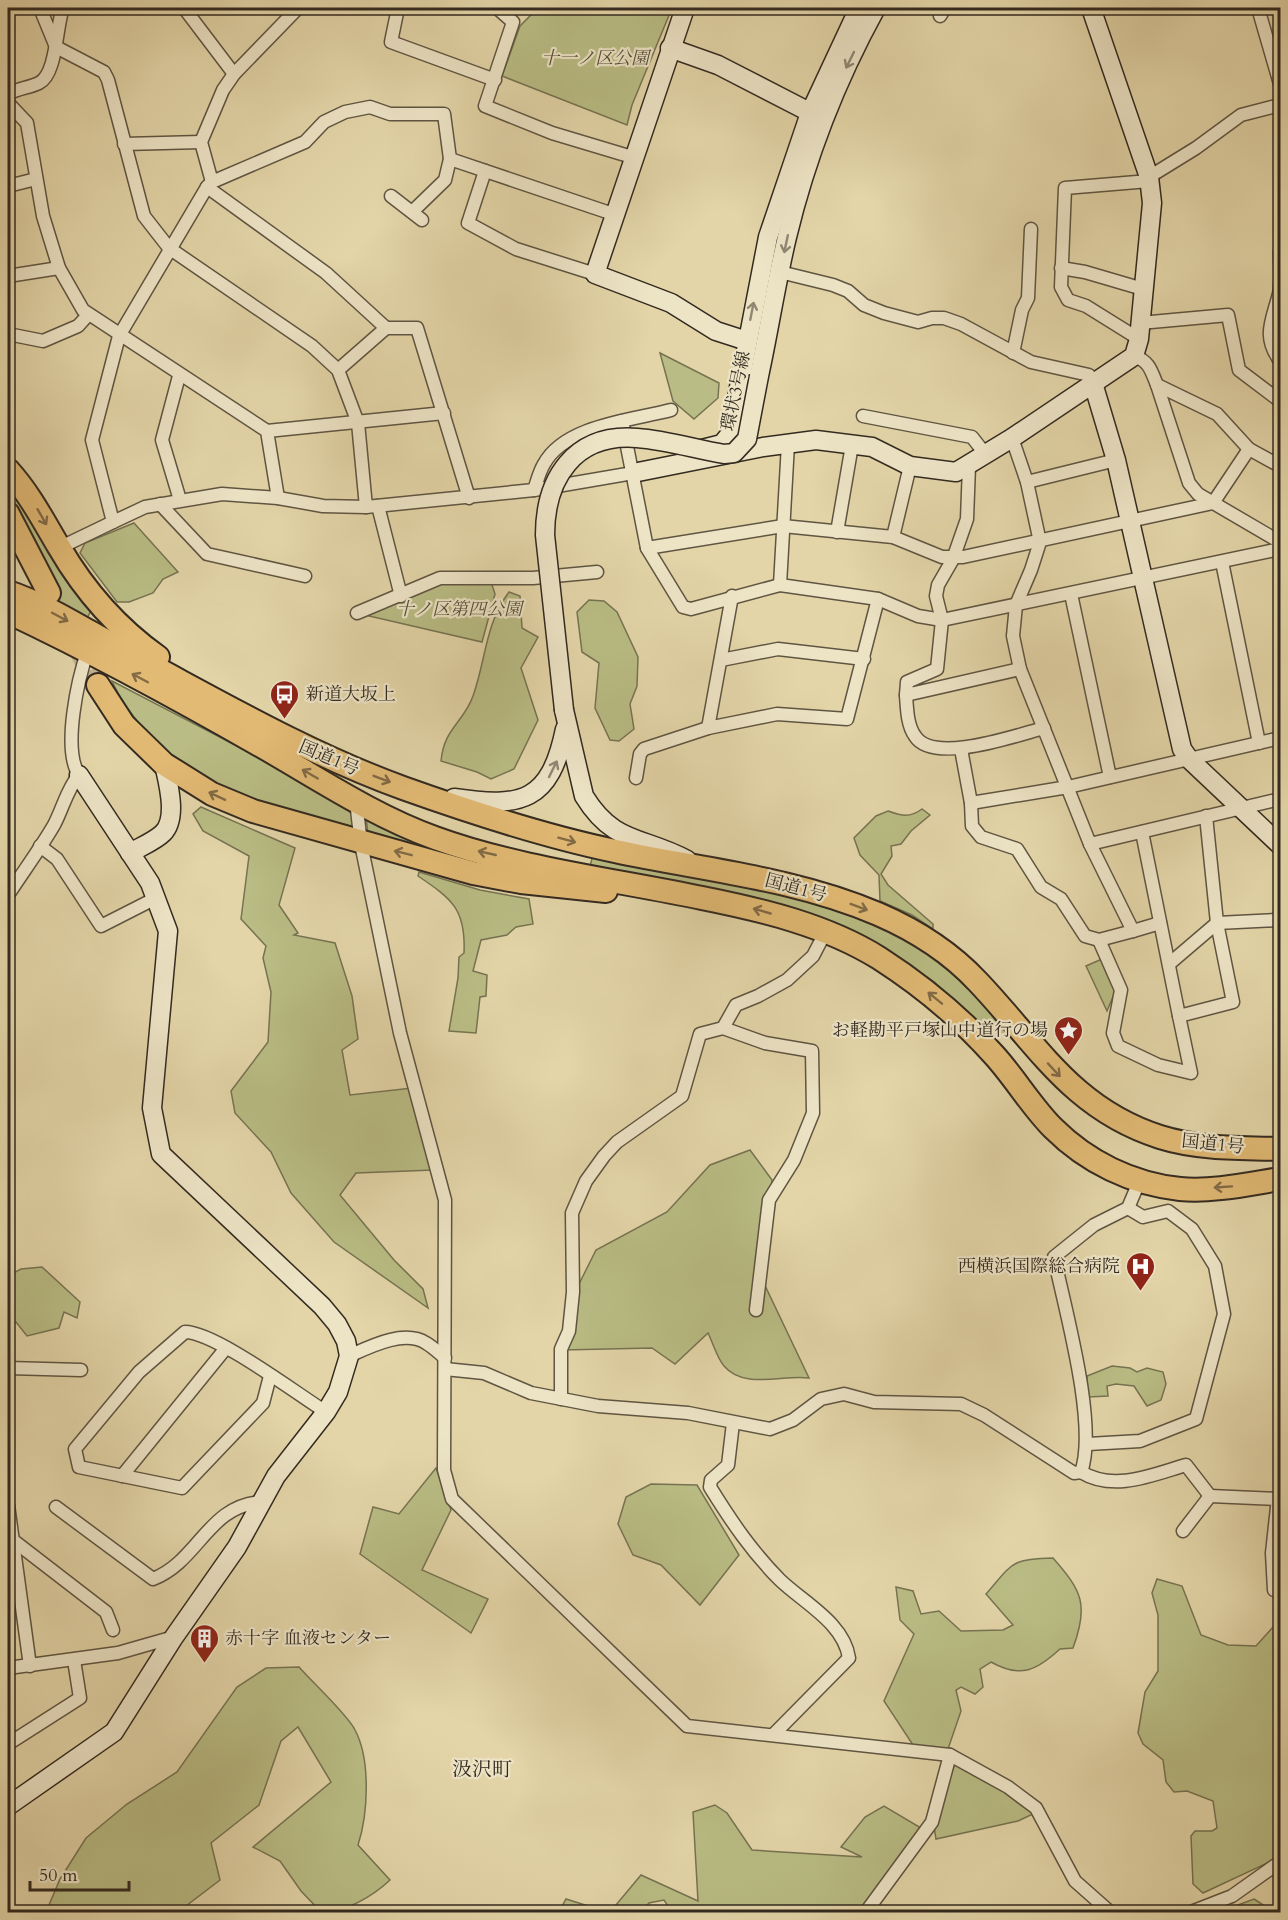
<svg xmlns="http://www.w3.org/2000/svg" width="1288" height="1920" font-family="Cardo,'Noto Serif JP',serif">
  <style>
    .green { fill: #b9bc84; stroke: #767352; stroke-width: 1.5 }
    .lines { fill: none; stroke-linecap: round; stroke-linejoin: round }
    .highway-tunnel { stroke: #c0b38d; stroke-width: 22; stroke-dasharray: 22 11; stroke-linecap: butt }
    .street-casing { stroke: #5f5542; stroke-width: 15 }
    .secondary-casing { stroke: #332a20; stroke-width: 21 }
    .highway-casing { stroke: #332a20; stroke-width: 26 }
    .street { stroke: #ede4c6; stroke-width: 12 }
    .secondary { stroke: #ede4c6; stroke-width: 18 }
    .highway { stroke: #e2ba74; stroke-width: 22 }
    .secondary-bridge-casing { stroke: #332a20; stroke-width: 21; stroke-linecap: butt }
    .secondary-bridge { stroke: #ede4c6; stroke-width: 18 }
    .oneway { stroke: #908773 }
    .oneway2 { stroke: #826b46 }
    .labels { text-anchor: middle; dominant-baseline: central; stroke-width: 4.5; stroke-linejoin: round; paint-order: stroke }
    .park-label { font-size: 18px; font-style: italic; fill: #544e39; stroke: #ede4c6 }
    .street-label { font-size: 18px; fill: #332a20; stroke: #ede4c6 }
    .poi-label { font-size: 18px; fill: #332a20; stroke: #ede4c6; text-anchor: start }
    .neighbourhood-label { font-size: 20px; fill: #332a20; stroke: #ede4c6 }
  </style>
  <rect width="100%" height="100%" fill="#e3d5a8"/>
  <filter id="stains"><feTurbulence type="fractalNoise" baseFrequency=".00333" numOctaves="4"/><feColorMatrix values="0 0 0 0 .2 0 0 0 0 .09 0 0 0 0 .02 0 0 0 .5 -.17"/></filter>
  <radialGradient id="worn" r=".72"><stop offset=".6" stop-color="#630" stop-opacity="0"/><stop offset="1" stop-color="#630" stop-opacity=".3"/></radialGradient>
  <!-- green -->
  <g class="green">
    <path d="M538 8H672L632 105 627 125 502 76 520 26Z"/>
    <path d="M660 353 719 383 718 398 694 419 673 401Z"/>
    <path d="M8 485 93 607 85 622 38 600 8 504Z"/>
    <path d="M134 523 178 572 163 579 153 593 129 602H117L80 553 85 543Z"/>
    <path d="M444 582H491L495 594 482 642 369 616 372 608Z"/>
    <path d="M509 592 520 596 522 628 538 637 521 668 538 720 514 769 491 779 477 772 441 761C444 728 464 722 473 696 486 660 485 624 509 592Z"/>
    <path d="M589 600 604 601 617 612 638 657 637 686 630 704 634 729 619 741 610 740 595 708 599 663 582 652 577 612Z"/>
    <path d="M112 681 354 807 357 830C318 819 277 809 238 795 188 777 134 729 112 681Z"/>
    <path d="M201 807 295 848 279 905 298 933 294 935 335 943 352 996 358 1039 342 1050 350 1095 412 1088 433 1170 356 1173 340 1195 394 1260 423 1289 428 1308 334 1242 291 1193 271 1152 235 1113 231 1091 268 1042 271 992 263 958 266 946 241 919 249 856 203 831 193 814Z"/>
    <path d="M922 809 930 815 911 831 901 844 891 846 892 856 881 874 888 885 933 924V929L912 915 880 901 879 875 860 855 854 838 876 816 888 811C902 816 910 818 922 809Z"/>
    <path d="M366 816 472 864 368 835Z"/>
    <path d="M593 855 775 887 901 933 951 964 1007 1031 1006 1035 997 1037 989 1032 934 982 897 957 590 866Z"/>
    <path d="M419 872 480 890 529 899 533 924 516 927 507 935 481 940 473 971 487 975 486 996 480 997 476 1033 449 1031 458 978 459 957 464 953C466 909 452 899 418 876Z"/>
    <path d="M1102 959 1115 992 1107 1011 1086 966Z"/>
    <path d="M750 1150 772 1180V1226L759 1273 809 1378C784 1374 744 1390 724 1366 717 1358 713 1343 708 1333L675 1364 652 1348 563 1350 572 1298 596 1250 667 1212 710 1165Z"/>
    <path d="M42 1267 80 1302 77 1318 64 1312 59 1328 27 1336 16 1322 8 1324V1276L21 1269Z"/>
    <path d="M1112 1366 1130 1368 1137 1372 1147 1368 1163 1372 1166 1384 1161 1400 1147 1406 1134 1386 1116 1384 1107 1386 1108 1396 1088 1397 1087 1376Z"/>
    <path d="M436 1468 451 1510 422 1570 488 1599 471 1633 360 1554 373 1507 399 1514Z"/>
    <path d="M651 1484 697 1485 739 1555 700 1605 661 1565 633 1555 618 1524 626 1497Z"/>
    <path d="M1053 1558C1082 1591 1089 1605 1073 1648L1060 1649C1037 1670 1021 1679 991 1662L980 1669 983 1687 975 1694 961 1687 956 1690 961 1711 948 1749 913 1745 884 1701 914 1634 900 1620 896 1587 913 1591 921 1614 939 1611 961 1631 1003 1630 1013 1625 986 1594C1013 1563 1010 1559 1053 1558Z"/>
    <path d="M1157 1579 1182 1586 1201 1635 1228 1645 1256 1646 1274 1626 1280 1624V1857L1203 1893 1193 1884 1191 1836 1195 1831H1212L1217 1828 1213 1801 1187 1791 1174 1792 1166 1782 1163 1760 1143 1744 1138 1733 1145 1692 1158 1671V1615L1152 1593Z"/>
    <path d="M299 1667C312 1682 348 1715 355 1730 371 1760 368 1814 358 1845L390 1880C373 1896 345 1913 321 1912L301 1891 280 1861 253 1847 331 1782 298 1727 281 1741 259 1805 211 1843 220 1880 178 1912H46L60 1879 86 1838 127 1804 177 1772 237 1687 266 1668Z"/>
    <path d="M955 1763 1025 1802 1033 1814 1018 1821 936 1839 934 1827Z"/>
    <path d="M715 1805 727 1813 752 1850 862 1857 841 1847 865 1817 884 1806 926 1831 866 1912H672L664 1900 649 1903 641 1912H559L566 1899 604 1911 616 1905 641 1875 698 1901 693 1812Z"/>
    <path d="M1254 1899 1274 1912H1219Z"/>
  </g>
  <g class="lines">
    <!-- highway-tunnel -->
    <path class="highway-tunnel" d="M75 641 98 685"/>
    <defs>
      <g id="street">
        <path d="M40 8 56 47 104 72 108 80 144 216 169 248 312 346 338 370 358 423 366 507"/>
        <path d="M184 8 234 74"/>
        <path d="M398 8 391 42 495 80"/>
        <path d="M497 8 513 22 485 106 552 133 632 157"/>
        <path d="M1258 8 1280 84"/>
        <path d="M940 16 945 8"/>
        <path d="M8 94C18 88 29 88 39 83 57 74 56 26 63 8"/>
        <path d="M8 103 27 123 43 216 59 268 83 310 267 431 278 498"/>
        <path d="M124 144 201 142"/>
        <path d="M450 159 613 214"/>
        <path d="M485 171 468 223 516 249 595 274"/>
        <path d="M1149 177 1196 148 1241 115 1280 105"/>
        <path d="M212 182 201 142 223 90 234 74 298 8"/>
        <path d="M8 186 36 179"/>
        <path d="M207 187 326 273 386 328"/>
        <path d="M391 196 422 220"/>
        <path d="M1280 251C1280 264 1282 280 1279 294 1272 321 1262 336 1280 361"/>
        <path d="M1061 268 1085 272 1143 289"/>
        <path d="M780 272 833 285 848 291 864 305 884 313 918 322 932 318H944L961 324 1031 362 1089 375 1093 383"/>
        <path d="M8 276 59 268"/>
        <path d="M1140 323 1228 315 1239 370 1280 401"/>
        <path d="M8 334 43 341 78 326 88 315"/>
        <path d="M1139 339 1086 306 1068 300 1061 287 1065 188 1149 181"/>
        <path d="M1013 353 1022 310 1028 298 1031 229"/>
        <path d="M1134 356C1149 361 1151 370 1157 385L1217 414 1249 449 1280 466"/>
        <path d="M338 370 386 328H417L469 498"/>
        <path d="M179 376 162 440 180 500"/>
        <path d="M1157 385 1189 483 1198 494 1280 542"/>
        <path d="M863 416 972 437 986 455"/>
        <path d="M622 421 647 548 683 607 691 609 780 585 878 599 918 616 942 620 1280 549"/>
        <path d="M267 431 444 413"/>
        <path d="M969 466 967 519 953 559 938 585 936 596 942 620 937 669 907 682 906 695 1020 669"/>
        <path d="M1027 482 1116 460"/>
        <path d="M534 490C537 482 539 472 544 464 565 425 633 420 671 410"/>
        <path d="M160 504 207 554 305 576"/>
        <path d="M378 506 401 596"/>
        <path d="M113 522 145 507 222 494 278 498 323 506 366 507 534 490 633 473"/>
        <path d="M837 532 852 445"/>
        <path d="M893 537 910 466"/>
        <path d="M59 548 113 522 92 440 119 336 207 187 212 182 305 142 324 122 345 112 370 107 390 114H444L450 159 445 180 412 212"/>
        <path d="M647 548 783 526 893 537 942 557H963L1213 503 1249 449"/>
        <path d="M1222 562 1259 743"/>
        <path d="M780 585 788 444"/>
        <path d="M1071 594 1110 777"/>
        <path d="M732 596 708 728 777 714 847 719 878 599"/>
        <path d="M357 613 440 578H533L597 572"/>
        <path d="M721 660 778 649 864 659"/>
        <path d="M906 695C907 708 907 725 915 736 933 765 1017 735 1044 728"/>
        <path d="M961 749 971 803 1068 787 1280 738"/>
        <path d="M636 778 640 754 644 749 708 728"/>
        <path d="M356 801 361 844 400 1033 445 1200 444 1470 452 1499 687 1726 950 1755 1008 1787 1036 1808 1075 1881 1110 1912"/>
        <path d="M971 803 972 826 981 837 1017 849 1041 887 1061 899 1085 936 1099 940 1133 931 1090 844 1020 669 1013 636 1016 605 1031 570 1040 542 1027 482 1012 438"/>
        <path d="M1142 832 1179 1016 1233 1002 1217 923 1206 816"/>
        <path d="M1090 844 1280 799"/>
        <path d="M40 846 57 859 101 926 156 898"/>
        <path d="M8 895C23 872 40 849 54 825 63 808 67 789 79 775 62 749 78 678 88 650"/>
        <path d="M1133 931 1160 923"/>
        <path d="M1099 940 1121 990 1113 1033 1118 1046 1158 1065 1191 1073 1179 1016"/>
        <path d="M1169 964 1217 923 1275 920 1280 923"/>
        <path d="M723 1028 765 1043 812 1051 813 1113 794 1160 769 1200 756 1310"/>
        <path d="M349 1356C369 1347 404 1329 426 1343 433 1347 439 1353 445 1358"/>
        <path d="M8 1368 81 1370"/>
        <path d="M445 1369 484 1373 531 1393 598 1406 688 1413 770 1429 793 1420 821 1399 844 1394 874 1402 961 1404 984 1415 1074 1473 1081 1472C1098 1426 1065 1309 1054 1257L1094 1225 1128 1208 1139 1182"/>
        <path d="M270 1376 263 1403 182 1488 79 1467 75 1449 139 1372 185 1332C215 1332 297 1394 326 1412"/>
        <path d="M561 1399V1349L569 1331 573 1292 572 1213 586 1181 604 1156 617 1142 682 1096 700 1034 723 1028 736 1005 758 996 787 980 813 956 826 931"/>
        <path d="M733 1423 728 1465 711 1480 710 1487C731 1521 752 1552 780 1580 804 1603 844 1623 849 1658L773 1735"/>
        <path d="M1088 1444 1140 1441 1196 1419 1224 1314 1215 1266 1192 1229 1168 1211 1143 1217 1128 1208"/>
        <path d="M1081 1472C1114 1492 1152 1475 1186 1465L1210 1496"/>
        <path d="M122 1476 226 1348"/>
        <path d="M1210 1496 1280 1499"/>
        <path d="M8 1505 30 1666"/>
        <path d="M56 1507 153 1579C199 1561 208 1505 262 1502"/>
        <path d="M1183 1531 1210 1496"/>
        <path d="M14 1541 106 1612 113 1630"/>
        <path d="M1274 1590 1272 1553 1278 1498"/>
        <path d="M8 1668 118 1653 174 1637"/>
        <path d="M8 1744 80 1698 74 1660"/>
        <path d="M866 1912 932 1822 950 1755"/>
        <path d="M1191 1912 1232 1896 1280 1862"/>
      </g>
      <g id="secondary">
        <path d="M685 8 595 274 671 303 716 331 747 341"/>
        <path d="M670 48 718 65 821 118"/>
        <path d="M759 376C769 330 776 283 787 237 806 158 837 79 876 8"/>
        <path d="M1093 383 1116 460 1182 749 1189 759 1280 845"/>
        <path d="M702 449 722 444 730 434 768 237 810 113 859 8"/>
        <path d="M633 473 763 447 816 440 872 447 910 466 956 472 1012 438 1134 356 1139 339 1152 203 1149 177 1091 8"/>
        <path d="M564 710 584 796C614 845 643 836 687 860"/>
        <path d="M454 798C522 808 550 802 565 729"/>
        <path d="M130 853C140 847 155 841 163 833 178 818 168 783 164 764"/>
        <path d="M8 1806 114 1732 174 1637 237 1547 276 1476 326 1412 338 1392 349 1356 346 1341 337 1324 322 1306 161 1154 152 1108 168 931 150 883 79 775"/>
      </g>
      <g id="highway">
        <path d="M8 470C29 493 43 520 59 547 84 590 117 628 158 657"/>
        <path d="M8 514 49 593"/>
        <path d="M8 592C47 605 85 630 122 650 215 699 304 752 403 788 473 813 543 836 615 851 704 870 794 878 878 914 915 930 951 953 978 982 1037 1044 1072 1109 1160 1137 1198 1149 1241 1148 1280 1149"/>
        <path d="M8 612C95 653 179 699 263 747 319 779 374 816 435 838 517 868 616 880 702 898 762 910 826 925 879 958 921 985 960 1017 994 1055 1015 1078 1031 1106 1053 1128 1087 1162 1132 1184 1180 1189 1213 1192 1248 1184 1280 1179"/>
        <path d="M98 685 124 725 164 764 212 794 253 811 473 873 521 882 606 891"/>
      </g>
    </defs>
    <!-- street casing -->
    <use href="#street" class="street-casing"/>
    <!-- secondary casing -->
    <use href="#secondary" class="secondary-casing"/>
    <!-- highway casing -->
    <use href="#highway" class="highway-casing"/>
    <!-- street -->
    <use href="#street" class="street"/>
    <!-- secondary -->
    <use href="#secondary" class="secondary"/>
    <!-- highway -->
    <use href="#highway" class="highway"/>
    <defs>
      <path id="secondary-bridge" d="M564 710 545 535C545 479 574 433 637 438 666 440 695 449 724 454L734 453 747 439 759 376"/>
    </defs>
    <!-- secondary-bridge casing -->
    <use href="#secondary-bridge" class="secondary-bridge-casing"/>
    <!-- secondary-bridge -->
    <use href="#secondary-bridge" class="secondary-bridge"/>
  </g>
  <!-- one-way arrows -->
  <defs><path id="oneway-shaft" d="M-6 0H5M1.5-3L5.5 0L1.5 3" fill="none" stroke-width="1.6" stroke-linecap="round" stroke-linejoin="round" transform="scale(1.5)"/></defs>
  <g class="oneway">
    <use href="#oneway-shaft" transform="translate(850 60) rotate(116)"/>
    <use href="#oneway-shaft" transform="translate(786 244) rotate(102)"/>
    <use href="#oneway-shaft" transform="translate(752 311) rotate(-79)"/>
    <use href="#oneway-shaft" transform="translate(553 769) rotate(-64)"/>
  </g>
  <g class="oneway2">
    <use href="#oneway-shaft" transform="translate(42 517) rotate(60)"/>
    <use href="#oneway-shaft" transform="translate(60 617) rotate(28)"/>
    <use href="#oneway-shaft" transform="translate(140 678) rotate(-152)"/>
    <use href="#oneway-shaft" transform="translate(310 774) rotate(-150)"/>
    <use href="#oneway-shaft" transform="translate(382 779) rotate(21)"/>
    <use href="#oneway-shaft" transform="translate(217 796) rotate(-155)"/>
    <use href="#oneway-shaft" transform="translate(567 840) rotate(15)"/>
    <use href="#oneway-shaft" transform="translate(403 853) rotate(-166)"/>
    <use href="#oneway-shaft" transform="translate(487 853) rotate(-167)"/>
    <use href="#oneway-shaft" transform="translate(859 907) rotate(20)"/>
    <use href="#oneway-shaft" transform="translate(762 911) rotate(-164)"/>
    <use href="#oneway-shaft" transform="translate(935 998) rotate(-141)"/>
    <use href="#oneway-shaft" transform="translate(1054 1070) rotate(47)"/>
    <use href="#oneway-shaft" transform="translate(1223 1187) rotate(176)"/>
  </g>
  <!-- icons -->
  <defs>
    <symbol id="bus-pin" viewBox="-11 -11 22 30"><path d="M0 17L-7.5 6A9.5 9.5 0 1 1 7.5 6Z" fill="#8f2418" stroke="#ede4c6"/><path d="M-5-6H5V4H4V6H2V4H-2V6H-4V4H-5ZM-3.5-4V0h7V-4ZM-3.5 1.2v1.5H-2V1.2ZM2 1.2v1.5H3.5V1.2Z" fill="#fff"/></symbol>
    <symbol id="sight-pin" viewBox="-11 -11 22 30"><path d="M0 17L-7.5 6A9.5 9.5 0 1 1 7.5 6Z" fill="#8f2418" stroke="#ede4c6"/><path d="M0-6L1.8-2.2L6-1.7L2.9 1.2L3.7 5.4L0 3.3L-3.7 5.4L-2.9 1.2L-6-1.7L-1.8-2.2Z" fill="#fff"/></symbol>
    <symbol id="hospital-pin" viewBox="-11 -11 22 30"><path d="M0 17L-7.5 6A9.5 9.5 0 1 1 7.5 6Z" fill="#8f2418" stroke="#ede4c6"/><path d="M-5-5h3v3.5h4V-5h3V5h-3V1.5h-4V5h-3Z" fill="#fff"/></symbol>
    <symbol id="building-pin" viewBox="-11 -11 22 30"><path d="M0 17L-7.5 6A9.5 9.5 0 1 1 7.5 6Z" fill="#8f2418" stroke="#ede4c6"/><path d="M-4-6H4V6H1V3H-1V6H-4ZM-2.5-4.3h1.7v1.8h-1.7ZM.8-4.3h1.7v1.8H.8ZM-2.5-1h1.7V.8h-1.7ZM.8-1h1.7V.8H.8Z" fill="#fff"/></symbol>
  </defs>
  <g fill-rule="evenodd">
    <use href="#bus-pin" x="268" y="678" width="33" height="45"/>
    <use href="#sight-pin" x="1052" y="1014" width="33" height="45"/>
    <use href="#hospital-pin" x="1124" y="1250" width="33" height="45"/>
    <use href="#building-pin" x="188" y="1622" width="33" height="45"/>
  </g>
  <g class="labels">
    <!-- park labels -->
    <g class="park-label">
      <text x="595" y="58">十一ノ区公園</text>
      <text x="459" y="609">十ノ区第四公園</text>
    </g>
    <!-- street labels -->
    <g class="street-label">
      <text transform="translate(736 391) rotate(-78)">環状3号線</text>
      <text transform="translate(329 758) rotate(23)">国道1号</text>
      <text transform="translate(796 888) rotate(15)">国道1号</text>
      <text transform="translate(1213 1144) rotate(6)">国道1号</text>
    </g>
    <!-- poi labels -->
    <g class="poi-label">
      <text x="306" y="694">新道大坂上</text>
      <text x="1048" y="1030" text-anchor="end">お軽勘平戸塚山中道行の場</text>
      <text x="1120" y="1266" text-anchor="end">西横浜国際総合病院</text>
      <text x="225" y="1638">赤十字 血液センター</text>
    </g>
    <!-- neighbourhood labels -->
    <g class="neighbourhood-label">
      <text x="482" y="1769">汲沢町</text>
    </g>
  </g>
  <!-- margin -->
  <rect width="1288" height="1920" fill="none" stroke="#e3d5a8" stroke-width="30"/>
  <rect x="9" y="9" width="1270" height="1902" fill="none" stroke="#332a20" stroke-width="3"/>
  <rect x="15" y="15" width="1258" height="1890" fill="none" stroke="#332a20" stroke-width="1.5"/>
  <!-- scale -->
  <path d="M30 1881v9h99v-9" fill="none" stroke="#332a20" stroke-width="3"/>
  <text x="39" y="1881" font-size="18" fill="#332a20" stroke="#ede4c6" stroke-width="4.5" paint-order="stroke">50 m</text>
  <rect width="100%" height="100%" filter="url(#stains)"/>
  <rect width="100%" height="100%" fill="url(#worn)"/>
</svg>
